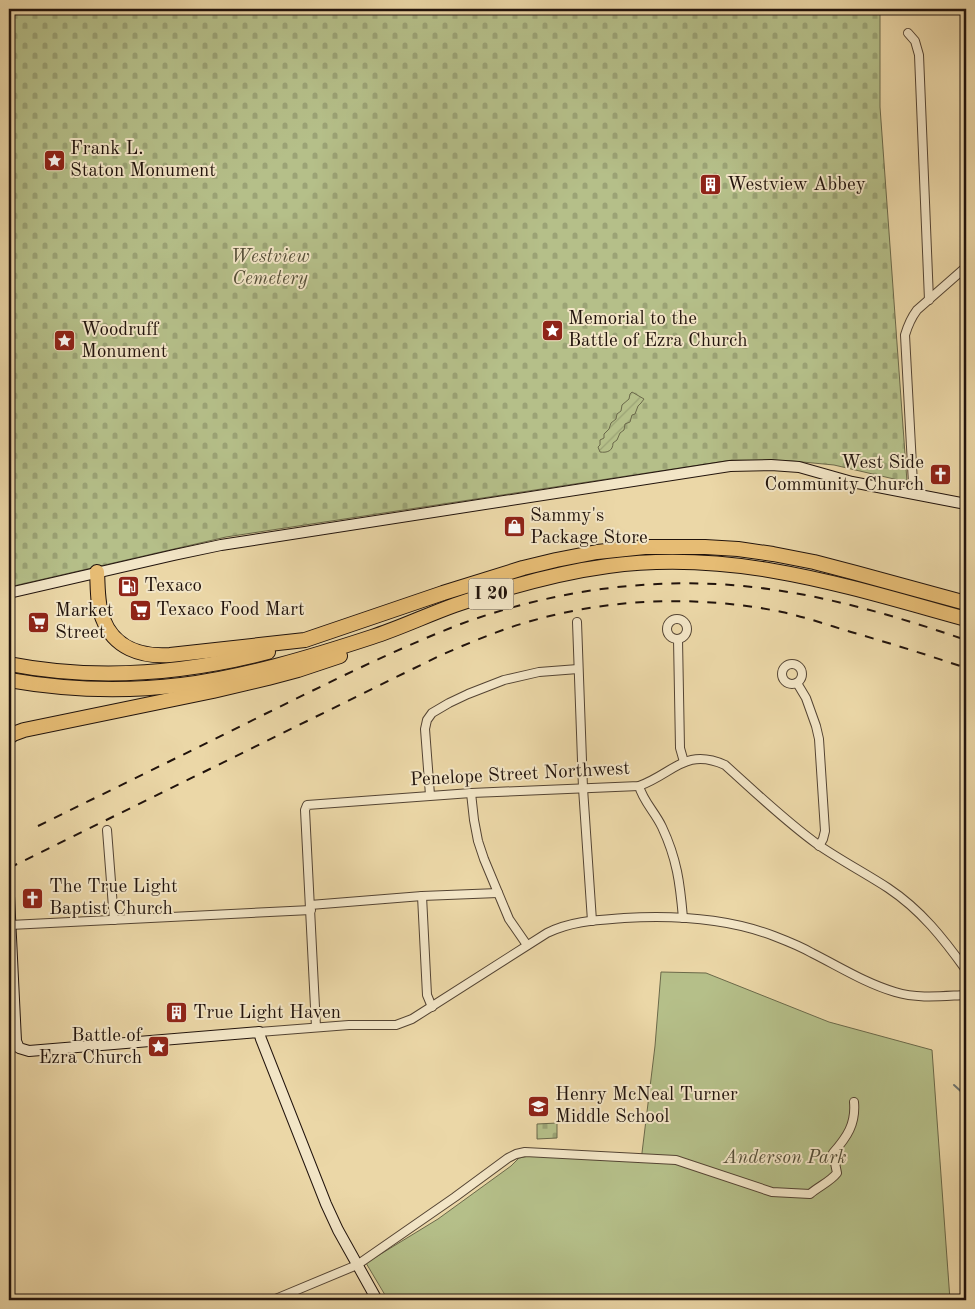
<svg xmlns="http://www.w3.org/2000/svg" width="975" height="1309" font-family="'Old Standard TT',serif">
  <style>
    .green { fill: #b5bf89; stroke: #6b694a }
    .cemetery { fill: url(#cemetery-stones); stroke: #6b694a }
    .garden { fill: url(#garden-furrows); stroke: #6b694a }
    .lines { fill: none; stroke-linecap: round; stroke-linejoin: round }
    .stream { stroke: #6d7571; stroke-width: 2 }
    .street-casing { stroke: #544433; stroke-width: 10 }
    .secondary-casing { stroke: #21130c; stroke-width: 12 }
    .highway-casing { stroke: #21130c; stroke-width: 16 }
    .street { stroke: #f2e5c6; stroke-width: 8 }
    .secondary { stroke: #f2e5c6; stroke-width: 10 }
    .highway { stroke: #e6bc74; stroke-width: 14 }
    .rail { stroke: #21130c; stroke-width: 2; stroke-dasharray: 9 9; stroke-linecap: butt }
    .labels { text-anchor: middle; dominant-baseline: central; stroke-width: 4; stroke-linejoin: round; paint-order: stroke }
    .shield { fill: #f2e5c6; stroke: #605244; stroke-width: 1 }
    .shield-label { font-size: 18px; font-weight: bold; fill: #21130c }
    .poi-label { font-size: 19px; fill: #21130c; stroke: #f2e5c6; text-anchor: start }
    .park-label { font-size: 19px; font-style: italic; fill: #554f38; stroke: #f2e5c6 }
    .street-label { font-size: 19px; fill: #21130c; stroke: #f2e5c6 }
  </style>
  <defs>
    <pattern id="cemetery-stones" width="16" height="16" patternUnits="userSpaceOnUse" patternTransform="scale(1.25)"><rect width="16" height="16" fill="#b5bf89"/><path d="M2 7V4a2 2 0 0 1 4 0v3zM10 15v-3a2 2 0 0 1 4 0v3z" fill="#9ba375"/></pattern>
    <pattern id="garden-furrows" width="10" height="10" patternUnits="userSpaceOnUse" patternTransform="scale(1.25)"><rect width="10" height="10" fill="#b5bf89"/><path d="M-1 1l2-2M0 10L10 0M9 11l2-2" fill="none" stroke="#9ba375"/></pattern>
  </defs>
  <rect width="100%" height="100%" fill="#ebd7a7"/>
  <filter id="stains"><feTurbulence type="fractalNoise" baseFrequency=".004" numOctaves="4"/><feColorMatrix values="0 0 0 0 .2 0 0 0 0 .09 0 0 0 0 .02 0 0 0 .5 -.17"/></filter>
  <radialGradient id="worn" r=".72"><stop offset=".6" stop-color="#630" stop-opacity="0"/><stop offset="1" stop-color="#630" stop-opacity=".3"/></radialGradient>
  <!-- green -->
  <path class="green" d="M661 972 706 973 829 1022 932 1050 950 1300H388L366 1263 438 1219 511 1166 519 1158 529 1156 641 1161 655 1046Z"/>
  <!-- cemetery -->
  <g class="cemetery">
    <path d="M9 9H880V107L907 482 834 465 792 461 732 460 226 537 9 587Z"/>
    <path d="M557 1123V1138L537 1139V1124Z"/>
  </g>
  <!-- garden -->
  <path class="garden" d="M632 392 644 399 641 403 638 406 635 414 632 415 630 422 625 424 624 430 620 433 617 440 613 443C613 451 607 453 600 452L598 447 600 445V440L604 438V434L609 429 611 423 616 419 617 414 621 411 622 405 629 399 630 394Z"/>
  <g class="lines">
    <!-- stream -->
    <path class="stream" d="M954 1085 966 1096"/>
    <defs>
      <g id="street">
        <path d="M908 33 915 41 919 55 929 300"/>
        <path d="M912 493 913 484 905 335C908 325 911 318 917 310L966 267"/>
        <circle cx="677" cy="629" r="10"/>
        <path d="M577 622 583 788 592 921"/>
        <path d="M678 639 680 748 684 762"/>
        <circle cx="792" cy="674" r="10"/>
        <path d="M797 683 806 698 816 726 819 739 825 831 823 839 819 846"/>
        <path d="M639 786C643 801 655 812 662 827 677 859 680 883 683 918"/>
        <path d="M471 793 474 820 478 841 484 859 509 919 527 945"/>
        <path d="M430 795 425 729 427 720 432 713 449 703 468 694 504 680 539 672 578 669"/>
        <path d="M107 830 114 920"/>
        <path d="M422 896 427 995 432 1007"/>
        <path d="M310 905 422 896 498 893"/>
        <path d="M10 925 311 910"/>
        <path d="M316 1027 305 810 307 805 471 793 639 786C673 774 685 747 725 765 755 792 784 820 817 844 840 860 865 873 888 888 921 910 943 938 966 970"/>
        <path d="M259 1032 349 1025H396L412 1019 547 933C571 921 597 920 624 918 674 915 727 918 774 936 787 941 800 946 812 953 840 967 865 983 895 992 918 999 942 996 966 995"/>
        <path d="M273 1300 357 1265 455 1197 508 1158 516 1154 525 1152 676 1160 772 1192 810 1194C819 1186 830 1182 837 1173L833 1153C847 1137 856 1124 854 1102"/>
      </g>
      <g id="secondary">
        <path d="M9 593 174 555 221 545 730 466 771 465 799 467 852 482 966 504"/>
        <path d="M9 896 16 1041 19 1048 29 1051 259 1032 261 1039 326 1204 338 1230 377 1300"/>
      </g>
      <g id="highway">
        <path d="M97 572C98 587 97 605 103 619 114 648 141 657 170 655L305 640 443 593 523 568 556 560 597 552 645 547H705L738 549 773 554 814 562 856 573 966 603"/>
        <path d="M9 664C96 681 183 674 268 652"/>
        <path d="M9 680C66 690 123 692 181 685 245 677 311 657 372 637 400 628 427 615 455 605 504 588 556 573 608 566 735 549 846 586 966 619"/>
        <path d="M9 737 13 734 24 730 213 691 268 678 298 670 340 656"/>
      </g>
    </defs>
    <!-- street casing -->
    <use href="#street" class="street-casing"/>
    <!-- secondary casing -->
    <use href="#secondary" class="secondary-casing"/>
    <!-- highway casing -->
    <use href="#highway" class="highway-casing"/>
    <!-- street -->
    <use href="#street" class="street"/>
    <!-- secondary -->
    <use href="#secondary" class="secondary"/>
    <!-- highway -->
    <use href="#highway" class="highway"/>
    <!-- rail -->
    <g class="rail">
      <path d="M38 826C113 789 189 752 265 714 328 683 392 651 458 625 544 593 639 578 731 585 812 591 890 614 966 640"/>
      <path d="M9 868 439 656C469 643 499 630 531 621 611 598 700 595 782 612 805 617 828 625 851 632 889 643 928 655 966 668"/>
    </g>
  </g>
  <!-- icons -->
  <defs>
    <symbol id="sight-square" viewBox="-11 -11 22 22"><rect x="-9" y="-9" width="18" height="18" rx="4" fill="#8f2418" stroke="#f2e5c6"/><path d="M0-6L1.8-2.2L6-1.7L2.9 1.2L3.7 5.4L0 3.3L-3.7 5.4L-2.9 1.2L-6-1.7L-1.8-2.2Z" fill="#fff"/></symbol>
    <symbol id="building-square" viewBox="-11 -11 22 22"><rect x="-9" y="-9" width="18" height="18" rx="4" fill="#8f2418" stroke="#f2e5c6"/><path d="M-4-6H4V6H1V3H-1V6H-4ZM-2.5-4.3h1.7v1.8h-1.7ZM.8-4.3h1.7v1.8H.8ZM-2.5-1h1.7V.8h-1.7ZM.8-1h1.7V.8H.8Z" fill="#fff"/></symbol>
    <symbol id="church-square" viewBox="-11 -11 22 22"><rect x="-9" y="-9" width="18" height="18" rx="4" fill="#8f2418" stroke="#f2e5c6"/><path d="M-1.2-6h2.4v3.5h3.3v2.4h-3.3V6h-2.4V-.1h-3.3v-2.4h3.3Z" fill="#fff"/></symbol>
    <symbol id="shop-square" viewBox="-11 -11 22 22"><rect x="-9" y="-9" width="18" height="18" rx="4" fill="#8f2418" stroke="#f2e5c6"/><path d="M-5-2.5h2.3a2.7 3.5 0 0 1 5.4 0H5L5.5 6h-11ZM-1.5-2.5h3a1.5 2.3 0 0 0-3 0Z" fill="#fff"/></symbol>
    <symbol id="fuel-square" viewBox="-11 -11 22 22"><rect x="-9" y="-9" width="18" height="18" rx="4" fill="#8f2418" stroke="#f2e5c6"/><path d="M-5.5-6h7V0h2V4h1.3V-2.5L3-4.5l.8-.8L6-3V5H2.5V1h-1V6h-7ZM-4.2-4.7v3.2H.2V-4.7Z" fill="#fff"/></symbol>
    <symbol id="supermarket-square" viewBox="-11 -11 22 22"><rect x="-9" y="-9" width="18" height="18" rx="4" fill="#8f2418" stroke="#f2e5c6"/><path d="M-6-5.5h2.5l.6 2H6L4.5 2H-2.5L-4.4-4H-6ZM-1.5 3.2a1.3 1.3 0 1 0 .1 0ZM3 3.2a1.3 1.3 0 1 0 .1 0Z" fill="#fff"/></symbol>
    <symbol id="school-square" viewBox="-11 -11 22 22"><rect x="-9" y="-9" width="18" height="18" rx="4" fill="#8f2418" stroke="#f2e5c6"/><path d="M0-5L7-2L0 1L-7-2ZM-4 1L0 2.5L4 1V4Q0 6-4 4Z" fill="#fff"/></symbol>
  </defs>
  <g fill-rule="evenodd">
    <use href="#sight-square" x="42" y="148" width="25" height="25"/>
    <use href="#building-square" x="698" y="172" width="25" height="25"/>
    <use href="#sight-square" x="540" y="318" width="25" height="25"/>
    <use href="#sight-square" x="52" y="328" width="25" height="25"/>
    <use href="#church-square" x="928" y="462" width="25" height="25"/>
    <use href="#shop-square" x="502" y="514" width="25" height="25"/>
    <use href="#fuel-square" x="116" y="574" width="25" height="25"/>
    <use href="#supermarket-square" x="128" y="598" width="25" height="25"/>
    <use href="#supermarket-square" x="26" y="610" width="25" height="25"/>
    <use href="#church-square" x="20" y="886" width="25" height="25"/>
    <use href="#building-square" x="164" y="1000" width="25" height="25"/>
    <use href="#sight-square" x="146" y="1034" width="25" height="25"/>
    <use href="#school-square" x="526" y="1094" width="25" height="25"/>
  </g>
  <g class="labels">
    <!-- shield labels -->
    <rect class="shield" x="468.5" y="578.5" width="45" height="31" rx="4"/>
    <g class="shield-label">
      <text x="491" y="594">I 20</text>
    </g>
    <!-- poi labels -->
    <g class="poi-label">
      <text x="70" y="149">Frank L.<tspan x="70" dy="22">Staton Monument</tspan></text>
      <text x="727" y="185">Westview Abbey</text>
      <text x="568" y="319">Memorial to the<tspan x="568" dy="22">Battle of Ezra Church</tspan></text>
      <text x="81" y="330">Woodruff<tspan x="81" dy="22">Monument</tspan></text>
      <text x="924" y="463" text-anchor="end">West Side<tspan x="924" dy="22">Community Church</tspan></text>
      <text x="530" y="516">Sammy's<tspan x="530" dy="22">Package Store</tspan></text>
      <text x="144" y="586">Texaco</text>
      <text x="156" y="610">Texaco Food Mart</text>
      <text x="55" y="611">Market<tspan x="55" dy="22">Street</tspan></text>
      <text x="49" y="887">The True Light<tspan x="49" dy="22">Baptist Church</tspan></text>
      <text x="193" y="1013">True Light Haven</text>
      <text x="142" y="1036" text-anchor="end">Battle of<tspan x="142" dy="22">Ezra Church</tspan></text>
      <text x="555" y="1095">Henry McNeal Turner<tspan x="555" dy="22">Middle School</tspan></text>
    </g>
    <!-- park labels -->
    <g class="park-label">
      <text x="270" y="257">Westview<tspan x="270" dy="22">Cemetery</tspan></text>
      <text x="785" y="1158">Anderson Park</text>
    </g>
    <!-- street labels -->
    <g class="street-label">
      <text transform="translate(520 775) rotate(-3)">Penelope Street Northwest</text>
    </g>
  </g>
  <!-- margin -->
  <rect width="975" height="1309" fill="none" stroke="#ebd7a7" stroke-width="30"/>
  <rect x="10" y="10" width="955" height="1289" fill="none" stroke="#21130c" stroke-width="2.5"/>
  <rect x="15" y="15" width="945" height="1279" fill="none" stroke="#21130c"/>
  <rect width="100%" height="100%" filter="url(#stains)"/>
  <rect width="100%" height="100%" fill="url(#worn)"/>
</svg>
